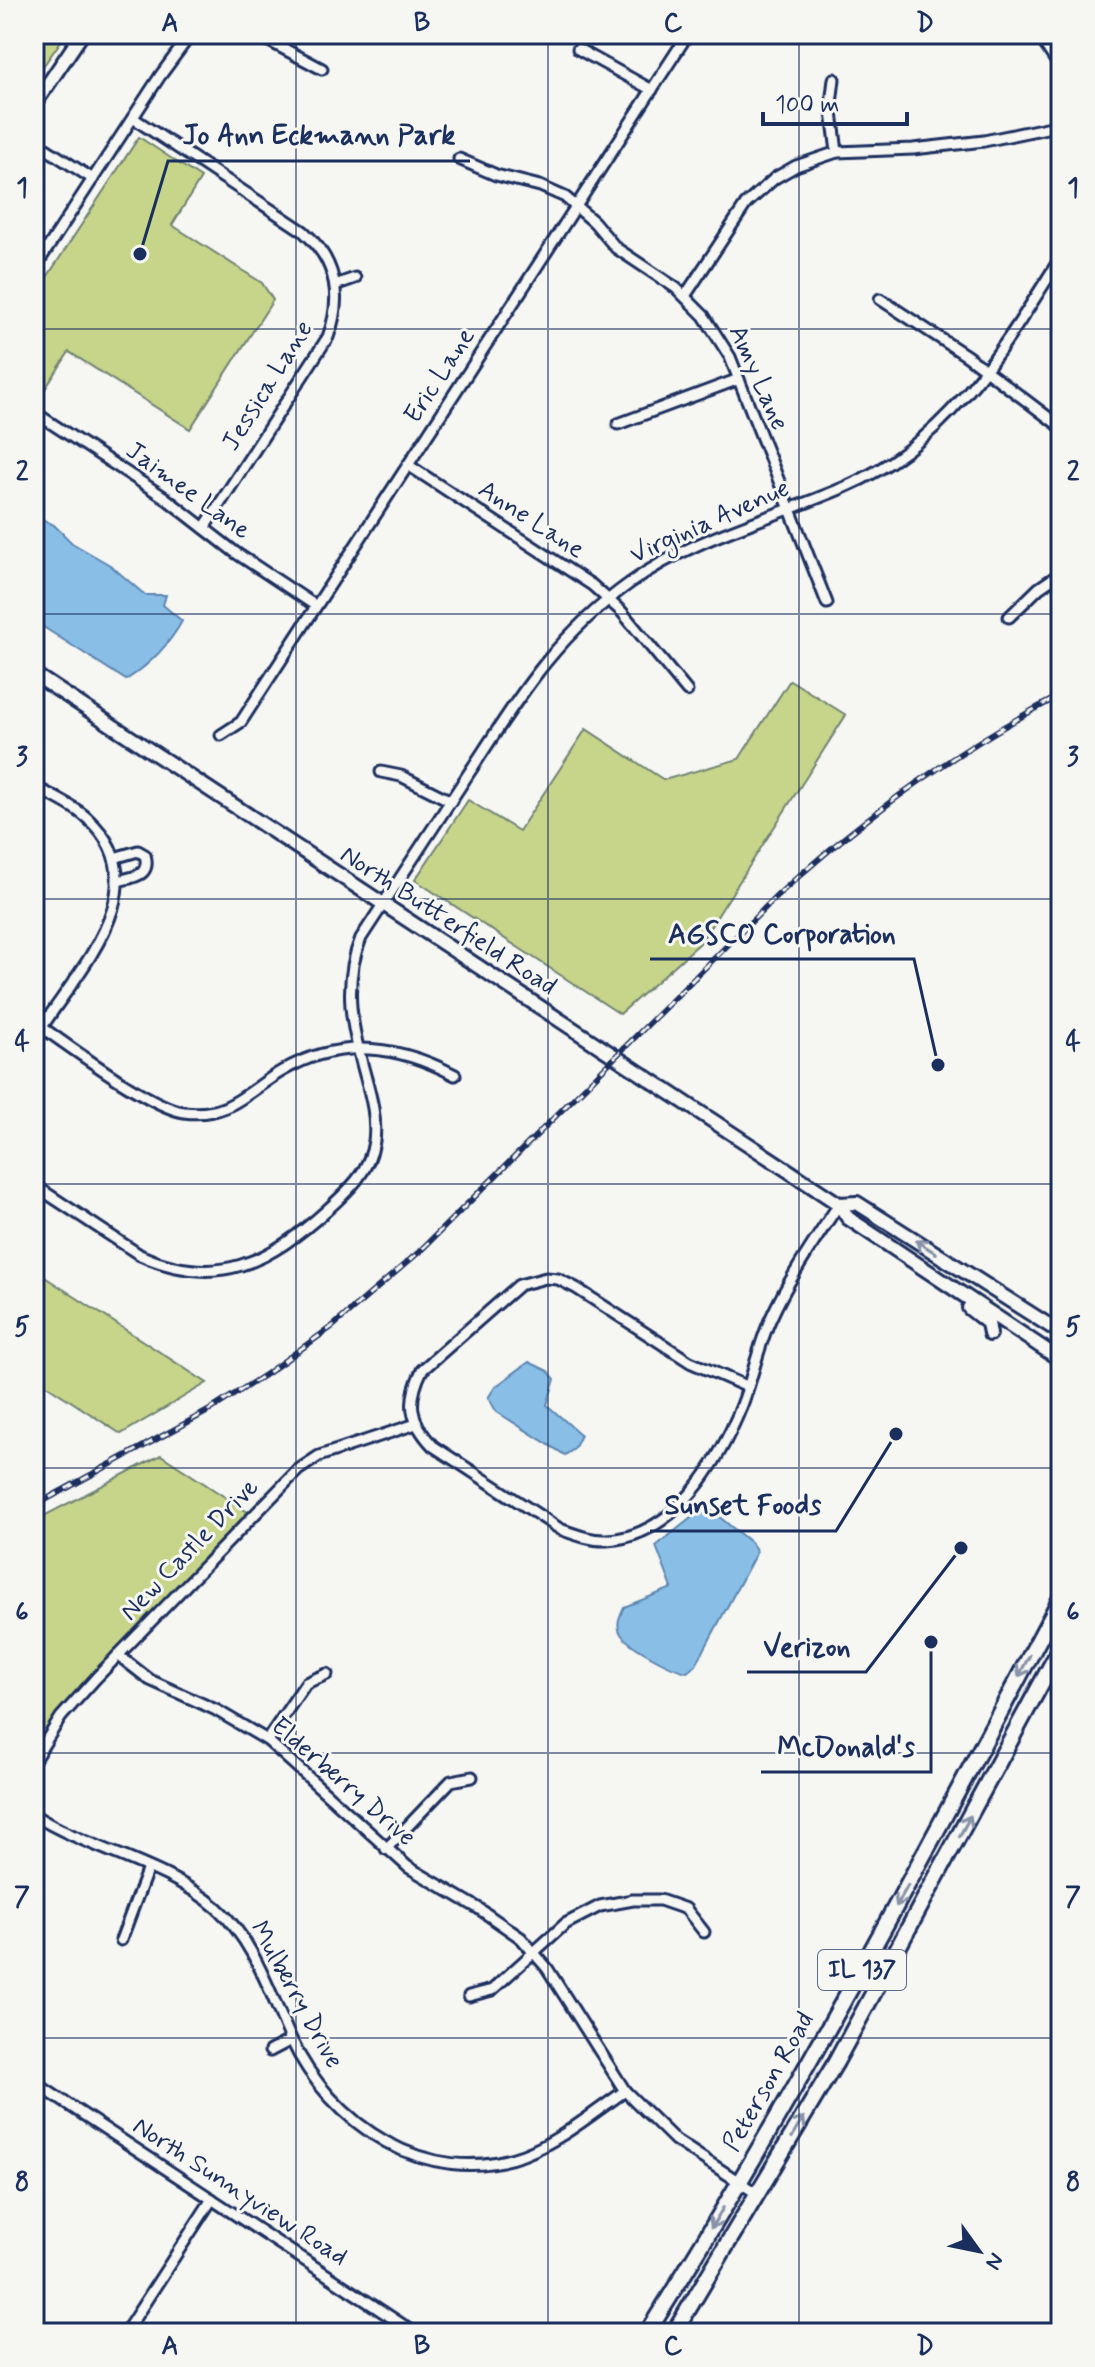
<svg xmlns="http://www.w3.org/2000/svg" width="1095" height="2367" font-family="Mynerve,sans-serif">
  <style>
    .green { fill: #c6d589; stroke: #708274; stroke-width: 2 }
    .water { fill: #89bfe7; stroke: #5d85b0; stroke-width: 2 }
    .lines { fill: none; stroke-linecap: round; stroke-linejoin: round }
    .street-casing { stroke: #1b2f5e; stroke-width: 15 }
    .secondary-casing { stroke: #1b2f5e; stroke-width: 18 }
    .primary-casing { stroke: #1b2f5e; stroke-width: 20 }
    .street { stroke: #f6f6f2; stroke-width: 9 }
    .secondary { stroke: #f6f6f2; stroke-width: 12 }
    .primary { stroke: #f6f6f2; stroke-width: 14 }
    .rail-casing { stroke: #1b2f5e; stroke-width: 6 }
    .rail { stroke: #f6f6f2; stroke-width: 3; stroke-dasharray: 9; stroke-linecap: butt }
    .oneway { stroke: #8892a8 }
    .grid { fill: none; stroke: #1b2f5e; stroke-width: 2; stroke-opacity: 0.55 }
    .labels { text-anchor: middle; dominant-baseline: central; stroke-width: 6; stroke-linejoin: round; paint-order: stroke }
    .shield { fill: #f6f6f2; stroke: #5d6b8a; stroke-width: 2 }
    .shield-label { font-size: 24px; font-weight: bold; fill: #1b2f5e }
    .street-label { font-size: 26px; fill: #1b2f5e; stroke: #f6f6f2 }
    .leader { fill: none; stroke: #1b2f5e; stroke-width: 3 }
    .callout-dot { fill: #1b2f5e; stroke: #f6f6f2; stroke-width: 3 }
    .callout-label { font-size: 28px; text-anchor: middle; font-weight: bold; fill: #1b2f5e; stroke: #f6f6f2; stroke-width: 6; stroke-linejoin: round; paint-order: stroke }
    .neatline { fill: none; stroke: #1b2f5e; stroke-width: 3 }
    .grid-label { font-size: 26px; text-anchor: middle; font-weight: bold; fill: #1b2f5e }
  </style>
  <rect width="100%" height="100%" fill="#f6f6f2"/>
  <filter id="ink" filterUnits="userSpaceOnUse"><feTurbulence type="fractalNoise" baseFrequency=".0125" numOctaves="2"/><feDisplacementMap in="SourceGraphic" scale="16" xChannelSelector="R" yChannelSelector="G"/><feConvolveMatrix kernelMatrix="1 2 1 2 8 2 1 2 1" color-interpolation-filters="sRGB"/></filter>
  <g filter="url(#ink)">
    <!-- green -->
    <g class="green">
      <path d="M34 34H66L34 79Z"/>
      <path d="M139 137 201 178 172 225 262 283 273 300 190 429 69 352 40 397 34 393V297Z"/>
      <path d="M790 680 846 715 700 943 620 1014 415 880 468 800 519 831 586 729 664 780 739 759Z"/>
      <path d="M34 1270 207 1383 121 1434 34 1377Z"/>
      <path d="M161 1455 249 1513 84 1684 34 1750V1521Z"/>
    </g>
    <!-- water -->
    <g class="water">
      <path d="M34 515 54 525 72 543 110 565 145 595H166L163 605 182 621C169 645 149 665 126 680L34 621Z"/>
      <path d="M529 1362 548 1371 555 1379 547 1405 581 1435 574 1449 565 1455 497 1412 488 1398 495 1387Z"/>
      <path d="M706 1506 750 1542 755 1548 756 1553 696 1665 687 1672C672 1669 625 1645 620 1632 616 1623 620 1616 624 1607L672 1588 656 1546Z"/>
    </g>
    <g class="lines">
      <defs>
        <g id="street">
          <path d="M256 34 322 69"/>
          <path d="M1038 34 1061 69"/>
          <path d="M578 49 652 90"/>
          <path d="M834 79 831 104 837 152"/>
          <path d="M133 118 303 231C336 260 343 297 328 337L204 528"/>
          <path d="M34 141 93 179"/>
          <path d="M459 159 496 175 540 186 565 197 594 222 616 248 676 288 704 316 730 357 827 603"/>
          <path d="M34 269 160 76 191 34"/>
          <path d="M335 285 355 278"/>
          <path d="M685 296 746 204 775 178 796 166 837 152 913 149 984 141 1061 125"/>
          <path d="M880 299 967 356 1061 427"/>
          <path d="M34 412 164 497 236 553 316 606"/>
          <path d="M618 424 739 379"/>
          <path d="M408 465 592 585 622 612 687 691"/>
          <path d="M1009 617 1039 588 1061 573"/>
          <path d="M221 735 241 722 688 34"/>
          <path d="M381 772 401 776 451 801"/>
          <path d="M34 786C51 796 72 804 87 818 161 884 81 967 42 1027"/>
          <path d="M114 858 138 851 145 855C151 876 134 877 117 881"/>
          <path d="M34 1022C67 1044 149 1107 184 1112 230 1118 247 1091 282 1071 340 1037 398 1045 455 1075"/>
          <path d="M34 1185 140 1255C218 1290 269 1262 327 1210 349 1190 370 1171 374 1141 377 1118 371 1097 365 1075 352 1028 342 985 361 938 396 884 432 830 467 776 518 699 553 638 630 583 693 537 774 518 845 487 948 443 1004 347 1061 257"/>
          <path d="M748 1387 690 1362 576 1288 558 1279 546 1278 519 1285 422 1370C407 1401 409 1421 433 1446L560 1529C574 1534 591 1541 607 1540 676 1536 719 1462 742 1405 753 1377 758 1346 771 1318 789 1278 815 1241 839 1204"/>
          <path d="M118 1655 150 1680 216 1710 267 1740 408 1867 478 1908 521 1938 547 1968 625 2091 675 2140 759 2195"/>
          <path d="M267 1740 306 1683 327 1674"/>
          <path d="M34 1760 61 1717 96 1678 298 1470 319 1456 416 1424"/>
          <path d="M34 1815C91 1851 165 1863 217 1908 255 1942 270 1994 291 2039 331 2124 427 2190 523 2155 560 2141 593 2113 625 2091"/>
          <path d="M386 1849 451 1781 472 1777"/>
          <path d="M121 1940 148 1868"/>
          <path d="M469 1996 492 1990 565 1924 600 1906 633 1900H660L686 1909 704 1932"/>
          <path d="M270 2051 291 2040"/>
          <path d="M34 2082 415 2333"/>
          <path d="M34 2100 42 2087"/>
          <path d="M125 2333 212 2199"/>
          <path d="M389 2333 396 2321"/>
        </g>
        <g id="secondary">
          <path d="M34 105 82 34"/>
          <path d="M34 674 839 1204 848 1218 1061 1360"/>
          <path d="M839 1204 857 1203 1061 1333"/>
          <path d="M969 1308 988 1323 990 1334"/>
        </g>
        <g id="primary">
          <path d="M647 2333C798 2095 929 1846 1061 1598"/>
          <path d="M674 2333 836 2062 1061 1647"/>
        </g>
      </defs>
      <!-- street casing -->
      <use href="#street" class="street-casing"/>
      <!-- secondary casing -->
      <use href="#secondary" class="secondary-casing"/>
      <!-- primary casing -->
      <use href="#primary" class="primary-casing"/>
      <!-- street -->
      <use href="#street" class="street"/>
      <!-- secondary -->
      <use href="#secondary" class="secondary"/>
      <!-- primary -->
      <use href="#primary" class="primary"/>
      <defs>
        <path id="rail" d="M34 1506 210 1410 266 1374 333 1326 419 1252 780 893C866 815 959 748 1061 695"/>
      </defs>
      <!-- rail casing -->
      <use href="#rail" class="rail-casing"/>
      <!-- rail -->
      <use href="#rail" class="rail"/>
    </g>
    <!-- one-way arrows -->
    <defs><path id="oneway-shaft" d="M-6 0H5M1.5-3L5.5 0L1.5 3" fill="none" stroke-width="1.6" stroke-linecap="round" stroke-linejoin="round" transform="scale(2)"/></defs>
    <g class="oneway">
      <use href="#oneway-shaft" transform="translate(926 1247) rotate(-148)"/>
      <use href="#oneway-shaft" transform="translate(1024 1666) rotate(118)"/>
      <use href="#oneway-shaft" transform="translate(965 1826) rotate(-62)"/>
      <use href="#oneway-shaft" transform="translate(902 1896) rotate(119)"/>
      <use href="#oneway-shaft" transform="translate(798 2127) rotate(-60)"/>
      <use href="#oneway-shaft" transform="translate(717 2218) rotate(121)"/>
    </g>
  </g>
  <!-- grid -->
  <path class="grid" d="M296 34V2333M548 34V2333M799 34V2333M34 329H1061M34 614H1061M34 899H1061M34 1184H1061M34 1468H1061M34 1753H1061M34 2038H1061"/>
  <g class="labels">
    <!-- shield labels -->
    <rect class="shield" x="818" y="1950" width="88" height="40" rx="6"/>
    <g class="shield-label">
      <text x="862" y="1970">IL 137</text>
    </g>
    <!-- street labels -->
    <g class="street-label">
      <text transform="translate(440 376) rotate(-57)">Eric Lane</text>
      <text transform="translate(758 378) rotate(66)">Amy Lane</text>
      <text transform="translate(268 386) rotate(-58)">Jessica Lane</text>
      <text transform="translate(188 491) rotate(36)">Jaimee Lane</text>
      <text transform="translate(531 520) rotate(33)">Anne Lane</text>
      <text transform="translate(710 522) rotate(-24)">Virginia Avenue</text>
      <text transform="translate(448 921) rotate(33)">North Butterfield Road</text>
      <text transform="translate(190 1550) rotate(-46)">New Castle Drive</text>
      <text transform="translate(343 1782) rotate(41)">Elderberry Drive</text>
      <text transform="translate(296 1995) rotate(61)">Mulberry Drive</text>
      <text transform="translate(769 2082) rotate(-60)">Peterson Road</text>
      <text transform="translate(240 2192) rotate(33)">North Sunnyview Road</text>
    </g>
  </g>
  <!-- callouts -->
  <path class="leader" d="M140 254L168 161H470M938 1065L914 959H650M896 1434L836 1531H650M961 1548L866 1672H747M931 1642L931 1772H761"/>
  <g class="callout-dot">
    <circle cx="140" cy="254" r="8"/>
    <circle cx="938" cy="1065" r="8"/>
    <circle cx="896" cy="1434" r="8"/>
    <circle cx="961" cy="1548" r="8"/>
    <circle cx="931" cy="1642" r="8"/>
  </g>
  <g class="callout-label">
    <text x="319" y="144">Jo Ann Eckmann Park</text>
    <text x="782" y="943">AGSCO Corporation</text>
    <text x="743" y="1514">Sunset Foods</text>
    <text x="807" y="1656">Verizon</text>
    <text x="846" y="1756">McDonald's</text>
  </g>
  <!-- margin -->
  <rect width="1095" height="2367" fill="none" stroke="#f6f6f2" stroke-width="88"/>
  <!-- north arrow -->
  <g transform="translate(979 2251) rotate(123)" stroke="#f6f6f2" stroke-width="6" paint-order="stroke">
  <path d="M0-6L14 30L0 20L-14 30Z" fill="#1b2f5e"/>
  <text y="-12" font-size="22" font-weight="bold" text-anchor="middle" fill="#1b2f5e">N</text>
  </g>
  <!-- scale -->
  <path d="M763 112v12h144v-12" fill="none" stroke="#1b2f5e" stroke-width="4"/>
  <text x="775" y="112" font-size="24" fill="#1b2f5e" stroke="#f6f6f2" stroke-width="6" paint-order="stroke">100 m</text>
  <rect x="44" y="44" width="1007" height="2279" class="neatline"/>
  <g class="grid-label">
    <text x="170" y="31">A</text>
    <text x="422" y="31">B</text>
    <text x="673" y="31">C</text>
    <text x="925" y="31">D</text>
    <text x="22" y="196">1</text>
    <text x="1073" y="196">1</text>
    <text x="22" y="480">2</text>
    <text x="1073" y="480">2</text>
    <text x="22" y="765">3</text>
    <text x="1073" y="765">3</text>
    <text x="22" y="1050">4</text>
    <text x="1073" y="1050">4</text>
    <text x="22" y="1335">5</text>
    <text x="1073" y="1335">5</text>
    <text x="22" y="1620">6</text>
    <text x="1073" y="1620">6</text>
    <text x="22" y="1905">7</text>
    <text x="1073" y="1905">7</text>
    <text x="22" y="2190">8</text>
    <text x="1073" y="2190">8</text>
    <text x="170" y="2354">A</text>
    <text x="422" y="2354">B</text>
    <text x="673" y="2354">C</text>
    <text x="925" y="2354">D</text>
  </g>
</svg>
